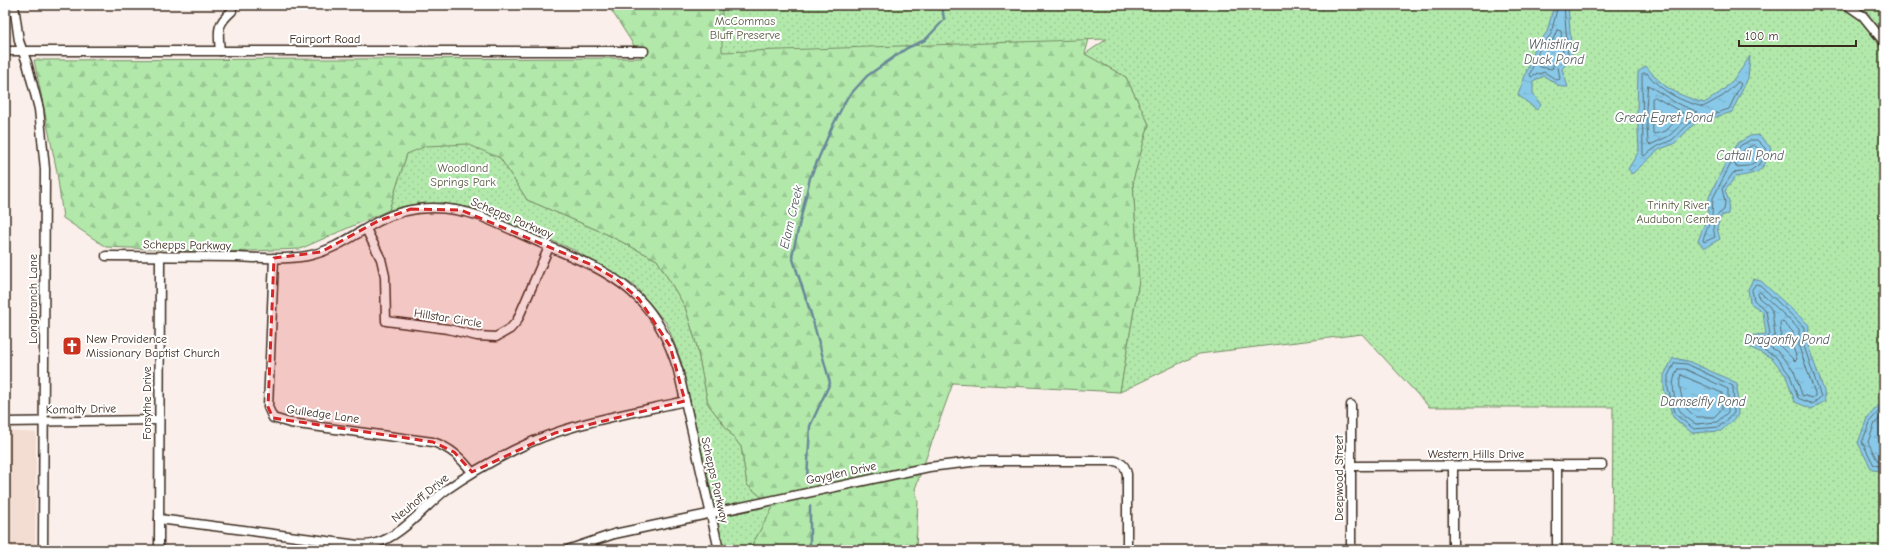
<svg xmlns="http://www.w3.org/2000/svg" width="1889" height="555" font-family="'Comic Neue',sans-serif">
  <style>
    .built { fill: #f3dcd1 }
    .forest { fill: url(#forest-firs); stroke: #768a64 }
    .park { fill: url(#park-dots); stroke: #768a64 }
    .water { fill: url(#water-ripples); stroke: #698998 }
    .lines { fill: none; stroke-linecap: round; stroke-linejoin: round }
    .shore { stroke: #5a6a6f; stroke-width: 1 }
    .stream { stroke: #698998; stroke-width: 2.5 }
    .minor-casing { stroke: #3b2a1e; stroke-width: 11 }
    .minor { stroke: #fff; stroke-width: 8 }
    .marked { fill: #d62828; fill-opacity: 0.2; stroke: #d62828; stroke-width: 3; stroke-dasharray: 8 5; stroke-linejoin: round }
    .labels { text-anchor: middle; dominant-baseline: central; stroke-width: 4; stroke-linejoin: round; paint-order: stroke }
    .park-label { font-size: 12px; fill: #595a41; stroke: #fff }
    .street-label { font-size: 12px; fill: #3b2a1e; stroke: #fff }
    .poi-label { font-size: 12px; fill: #3b2a1e; stroke: #fff; text-anchor: start }
    .water-label { font-size: 13px; font-style: italic; fill: #525a5b; stroke: #fff }
  </style>
  <defs>
    <pattern id="forest-firs" width="22" height="20" patternUnits="userSpaceOnUse"><rect width="22" height="20" fill="#b2e9ab"/><path d="M5 1l3.5 6h-7zM16 11l3.5 6h-7z" fill="#9ac893"/></pattern>
    <pattern id="park-dots" width="8" height="8" patternUnits="userSpaceOnUse"><rect width="8" height="8" fill="#b2e9ab"/><path d="M2 2h.1M6 6h.1" fill="none" stroke="#9ac893" stroke-width="1.8" stroke-linecap="round"/></pattern>
    <pattern id="water-ripples" width="26" height="14" patternUnits="userSpaceOnUse"><rect width="26" height="14" fill="#88c9e9"/><path d="M2 4q2-2 4 0t4 0M15 11q2-2 4 0t4 0" fill="none" stroke="#76adc7"/></pattern>
  </defs>
  <rect width="100%" height="100%" fill="#faefea"/>
  <filter id="ink" filterUnits="userSpaceOnUse"><feTurbulence type="fractalNoise" baseFrequency=".025" numOctaves="2"/><feDisplacementMap in="SourceGraphic" scale="8" xChannelSelector="R" yChannelSelector="G"/><feConvolveMatrix kernelMatrix="1 2 1 2 8 2 1 2 1" color-interpolation-filters="sRGB"/></filter>
  <g filter="url(#ink)">
    <!-- built -->
    <path class="built" d="M5 431 36 433 35 550H5Z"/>
    <!-- forest -->
    <path class="forest" d="M608 5H1098L1085 54 1126 77 1149 124 1133 181 1139 281 1120 392 953 383 915 489 918 500 916 550H749L773 507 747 485 741 447 708 404 696 343 685 307 657 260 604 233 527 200 500 158 407 154 389 210 300 249 226 252 106 247 63 218 57 172 34 60 642 58Z"/>
    <!-- park -->
    <g class="park">
      <path d="M722 5H1884V550H1612L1613 407H1429L1362 334 1199 354 1120 392 1139 281 1133 181 1149 124 1126 77 1085 54 1107 39 722 52Z"/>
      <path d="M467 144 500 158 527 200 604 233 657 260 685 307 696 343 708 404 741 447 747 485 773 507 749 550H724L681 361 667 324 635 286 574 250 472 208 442 203 416 204 389 210 407 154 426 146Z"/>
    </g>
    <!-- water -->
    <g class="water">
      <path d="M1554 5H1568L1572 57 1562 69 1568 87H1561L1544 76 1533 81V93L1541 105 1537 110 1518 95 1535 48 1547 32Z"/>
      <path d="M1750 56 1748 78 1732 112 1694 124 1674 144 1660 149 1632 174 1628 169 1639 151 1637 110 1638 72 1646 66C1664 89 1676 94 1704 103 1728 89 1735 79 1750 56Z"/>
      <path d="M1759 135 1771 148C1763 172 1761 173 1735 177L1725 191 1729 201 1728 214 1721 216 1717 228 1720 239 1704 248 1698 241 1708 214 1709 197 1726 162 1738 143 1750 136Z"/>
      <path d="M1753 279 1761 281 1809 325 1808 345 1824 391 1825 401 1812 409 1795 402 1786 376 1772 358 1751 348 1747 336 1766 334 1763 312 1750 303 1748 289Z"/>
      <path d="M1673 358 1688 361 1737 383 1738 415 1721 431 1692 433 1673 417 1664 389V375Z"/>
      <path d="M1879 405 1884 406V471L1872 470 1858 443 1867 418Z"/>
    </g>
    <g class="lines">
      <!-- shore -->
      <g class="shore">
        <path d="M1558 5 1551 34 1539 50 1530 74 1531 77 1544 72 1557 80 1560 79 1558 67 1568 55 1564 5"/>
        <path d="M1557 30 1561 31 1563 54 1554 63 1552 69 1540 67 1539 65C1544 52 1553 43 1557 30Z"/>
        <path d="M1644 73H1647C1661 92 1681 101 1703 107L1723 96 1738 82 1741 84 1729 109 1692 121 1672 140 1658 146 1644 156 1643 155 1642 75Z"/>
        <path d="M1648 85 1676 103 1698 112 1688 118 1669 136 1650 145 1648 143 1646 109Z"/>
        <path d="M1655 97 1683 113 1666 131 1655 134 1653 133 1652 99Z"/>
        <path d="M1751 140H1757L1766 149 1761 163 1750 171 1733 173 1722 189 1725 202 1724 210C1713 217 1712 224 1715 237L1704 242 1703 240 1712 215 1713 198 1740 146Z"/>
        <path d="M1754 145 1760 150 1757 161 1748 166 1736 167 1735 164 1744 150Z"/>
        <path d="M1756 284 1760 285 1804 327V346L1821 397 1812 404 1798 398 1790 375 1775 356 1754 345V340L1767 338 1770 334 1766 311 1754 300 1752 290Z"/>
        <path d="M1760 292 1799 329V347L1815 393V396L1812 398 1802 395 1794 371 1778 352 1767 345 1775 335 1772 311 1769 306 1759 298 1758 294Z"/>
        <path d="M1782 321 1793 332V347L1797 359 1795 361 1778 344 1781 334 1780 323Z"/>
        <path d="M1675 363 1687 364 1733 386 1734 413 1719 427 1694 429 1676 415 1668 389V376Z"/>
        <path d="M1678 369H1685L1728 389V412L1717 422 1696 424C1691 421 1684 416 1681 412 1673 401 1670 380 1678 369Z"/>
        <path d="M1681 375 1722 393V409L1714 417H1697C1694 415 1689 412 1687 409 1682 403 1677 382 1681 375Z"/>
        <path d="M1884 410H1880L1871 420 1862 442 1874 465 1884 467"/>
        <path d="M1884 415 1875 423 1868 442 1877 460 1884 462"/>
      </g>
      <!-- stream -->
      <g class="stream">
        <path d="M807 479 810 426 830 383 811 314 792 256 810 178 832 127 847 98 867 76 907 48 925 40 944 20 942 5"/>
        <path d="M810 506V550"/>
      </g>
      <defs>
        <g id="minor">
          <path d="M14 5 19 41 27 63 39 109 45 169 43 550"/>
          <path d="M1847 5 1863 16 1884 42"/>
          <path d="M5 51H644"/>
          <path d="M220 51C218 31 216 25 232 11"/>
          <path d="M366 229 381 259 385 276 386 321 448 329 477 336 496 337 510 329 517 321 549 247"/>
          <path d="M106 256C149 256 193 257 237 257 259 258 284 260 307 256 333 251 354 235 377 222 410 204 446 205 480 216 504 226 527 237 550 247 582 261 614 273 639 299 658 318 670 344 678 370L719 550"/>
          <path d="M274 258 268 407 273 418 290 423 433 442C451 448 461 458 472 472"/>
          <path d="M5 422 158 420"/>
          <path d="M1351 466 1602 465"/>
          <path d="M1453 466V550"/>
          <path d="M159 519 358 545C364 545 371 545 376 543 402 536 425 506 446 490 467 475 490 462 514 450 567 423 628 414 685 401"/>
          <path d="M159 550 160 256"/>
          <path d="M567 550 614 534 929 467 980 461H1115C1123 463 1125 466 1127 474V550"/>
          <path d="M1351 550V405"/>
          <path d="M1557 550V465"/>
        </g>
      </defs>
      <!-- minor casing -->
      <use href="#minor" class="minor-casing"/>
      <!-- minor -->
      <use href="#minor" class="minor"/>
    </g>
  </g>
  <!-- marked area -->
  <path class="marked" d="M411 209 461 210 592 265 616 279 639 299 670 346 685 401 555 433 472 472 454 452 433 442 273 418 268 407 274 258 321 252 378 221Z"/>
  <!-- icons -->
  <defs>
    <symbol id="church-square" viewBox="-11 -11 22 22"><rect x="-9" y="-9" width="18" height="18" rx="4" fill="#c8321e" stroke="#fff"/><path d="M-1.2-6h2.4v3.5h3.3v2.4h-3.3V6h-2.4V-.1h-3.3v-2.4h3.3Z" fill="#fff"/></symbol>
  </defs>
  <g fill-rule="evenodd">
    <use href="#church-square" x="61" y="335" width="22" height="22"/>
  </g>
  <g class="labels">
    <!-- park labels -->
    <g class="park-label">
      <text x="745" y="21">McCommas<tspan x="745" dy="14">Bluff Preserve</tspan></text>
      <text x="463" y="168">Woodland<tspan x="463" dy="14">Springs Park</tspan></text>
      <text x="1678" y="205">Trinity River<tspan x="1678" dy="14">Audubon Center</tspan></text>
    </g>
    <!-- street labels -->
    <g class="street-label">
      <text x="325" y="39">Fairport Road</text>
      <text transform="translate(512 218) rotate(23)">Schepps Parkway</text>
      <text transform="translate(187 245) rotate(1)">Schepps Parkway</text>
      <text transform="translate(33 299) rotate(-90)">Longbranch Lane</text>
      <text transform="translate(448 318) rotate(9)">Hillstar Circle</text>
      <text transform="translate(147 403) rotate(-90)">Forsythe Drive</text>
      <text transform="translate(81 409) rotate(-1)">Komalty Drive</text>
      <text transform="translate(323 414) rotate(8)">Gulledge Lane</text>
      <text x="1476" y="454">Western Hills Drive</text>
      <text transform="translate(841 473) rotate(-12)">Gayglen Drive</text>
      <text transform="translate(1339 478) rotate(-90)">Deepwood Street</text>
      <text transform="translate(715 480) rotate(77)">Schepps Parkway</text>
      <text transform="translate(420 498) rotate(-39)">Neuhoff Drive</text>
    </g>
    <!-- poi labels -->
    <g class="poi-label">
      <text x="86" y="339">New Providence<tspan x="86" dy="14">Missionary Baptist Church</tspan></text>
    </g>
    <!-- water labels -->
    <g class="water-label">
      <text x="1554" y="44">Whistling<tspan x="1554" dy="15">Duck Pond</tspan></text>
      <text x="1664" y="117">Great Egret Pond</text>
      <text x="1750" y="155">Cattail Pond</text>
      <text transform="translate(791 217) rotate(-77)">Elam Creek</text>
      <text x="1787" y="339">Dragonfly Pond</text>
      <text x="1703" y="401">Damselfly Pond</text>
    </g>
  </g>
  <!-- margin -->
  <rect width="1889" height="555" fill="none" stroke="#fff" stroke-width="20"/>
  <rect x="10" y="10" width="1869" height="535" fill="none" stroke="#3b2a1e" stroke-width="1.5" filter="url(#ink)"/>
  <!-- scale -->
  <path d="M1739 40v6h117v-6" fill="none" stroke="#3b2a1e" stroke-width="2"/>
  <text x="1745" y="40" font-size="12" fill="#3b2a1e" stroke="#ffffff" stroke-width="3" paint-order="stroke">100 m</text>
</svg>
